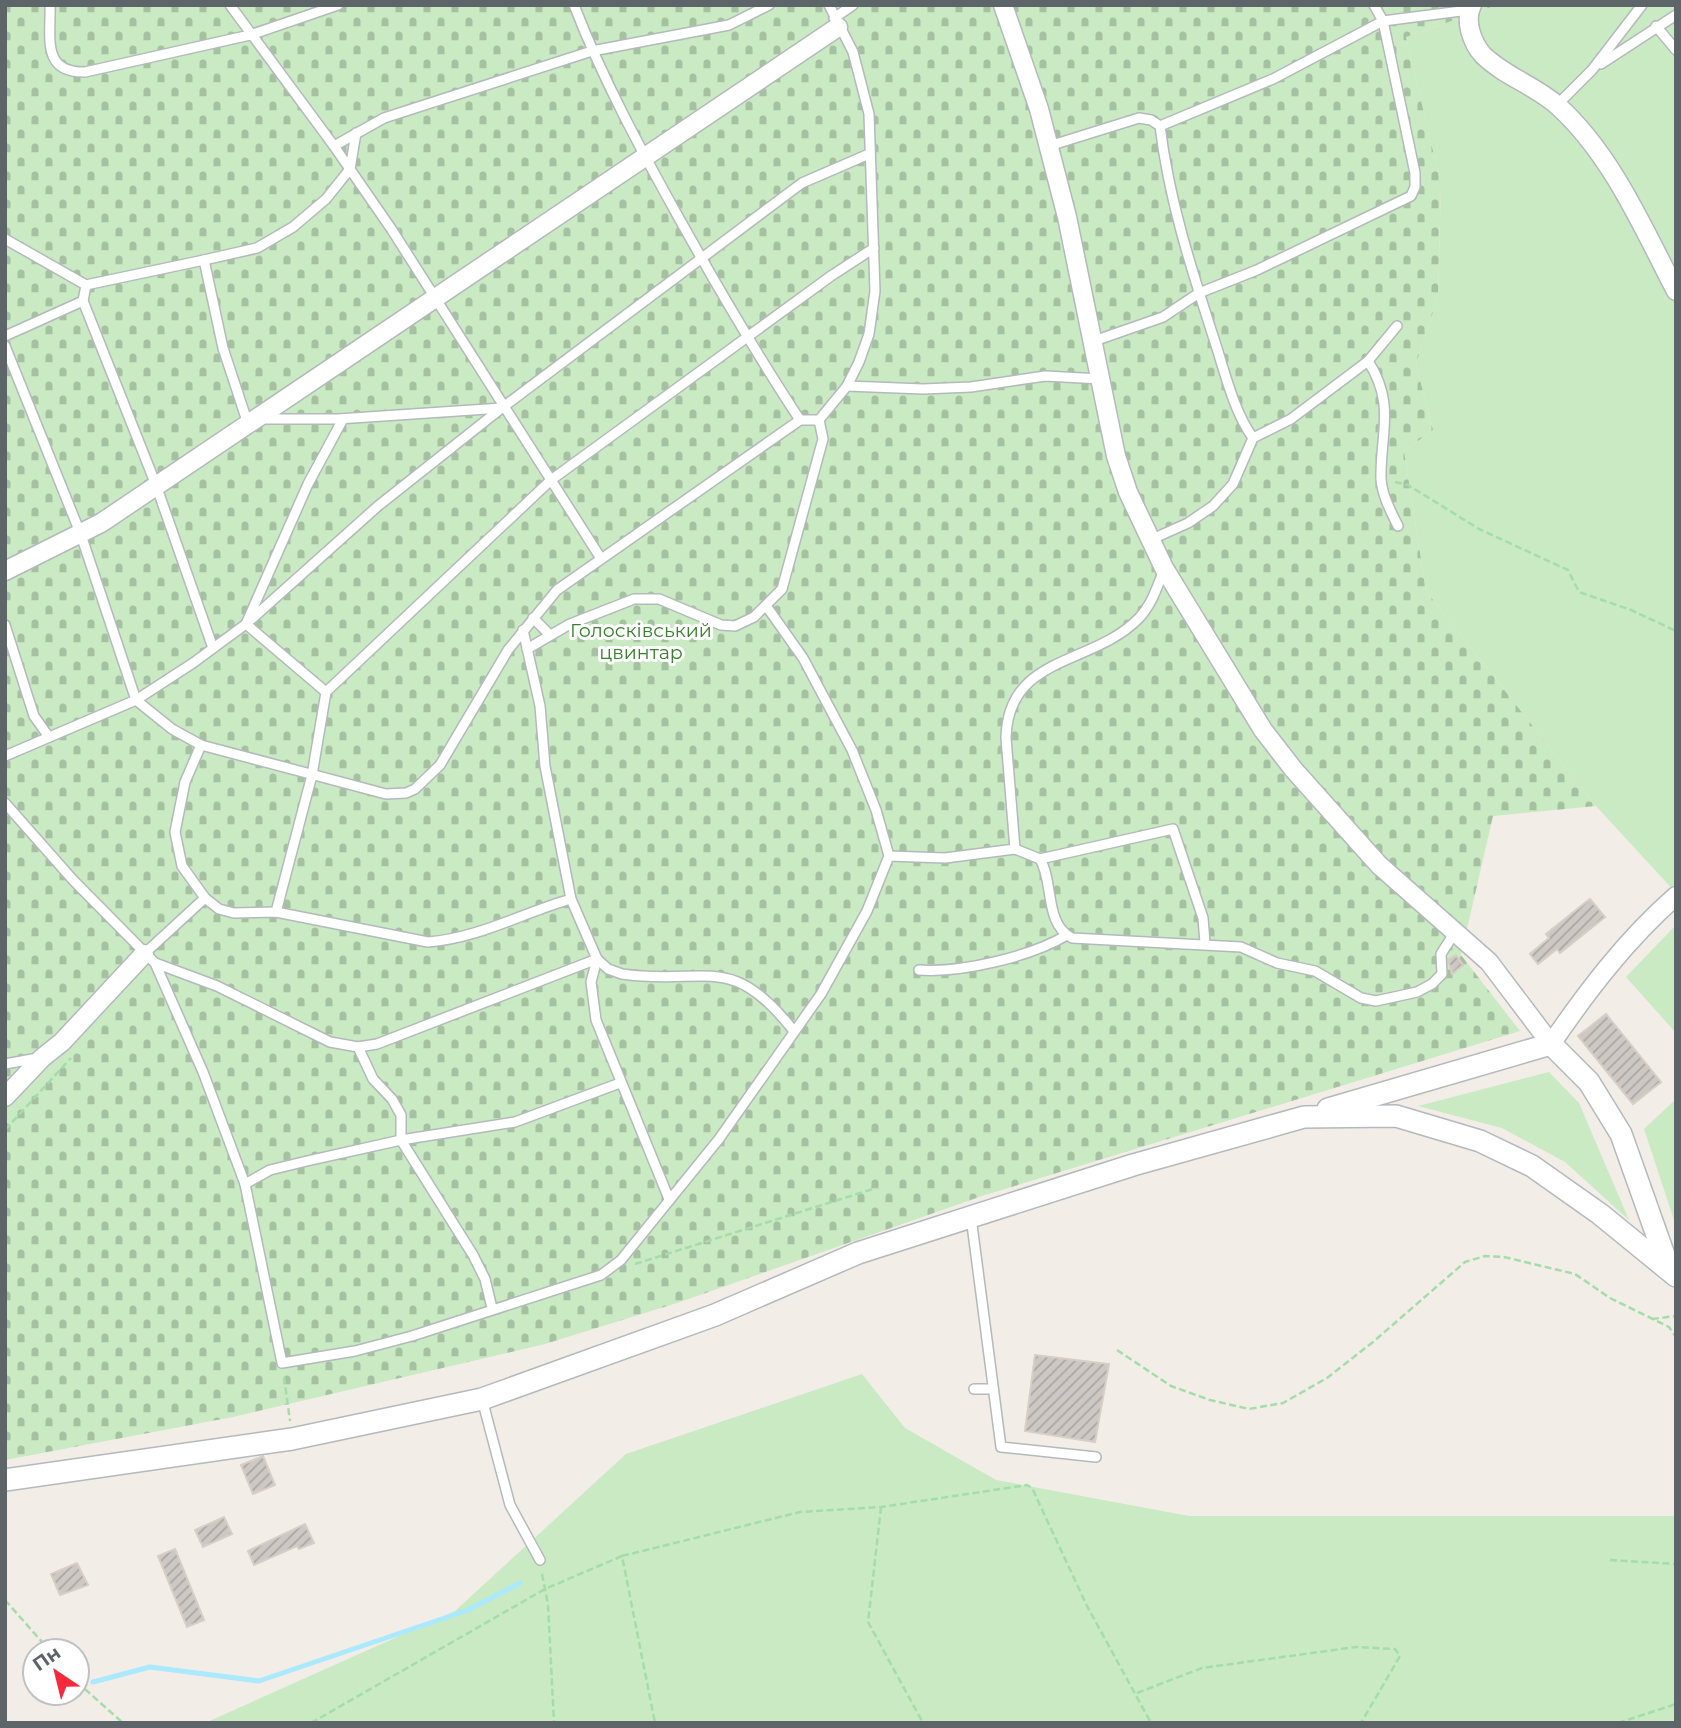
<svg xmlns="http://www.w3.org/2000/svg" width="1681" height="1728" font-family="Montserrat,sans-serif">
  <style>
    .green { fill: #c9eac2 }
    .cemetery { fill: url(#cemetery-stones) }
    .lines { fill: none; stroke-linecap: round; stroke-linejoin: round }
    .stream { stroke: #aae9ff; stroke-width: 5 }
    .building { fill: url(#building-hatch); stroke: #d7cec5; stroke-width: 2 }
    .service-casing { stroke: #b4b9bc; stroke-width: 12 }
    .minor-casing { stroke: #b4b9bc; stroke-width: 21 }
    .tertiary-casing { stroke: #b4b9bc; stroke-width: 24 }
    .path { stroke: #a4dda9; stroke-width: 2.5; stroke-dasharray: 7 3.5; stroke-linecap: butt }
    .service { stroke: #fff; stroke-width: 9 }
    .minor { stroke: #fff; stroke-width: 18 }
    .tertiary { stroke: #fff; stroke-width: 21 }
    .labels { text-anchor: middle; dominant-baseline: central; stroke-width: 6; stroke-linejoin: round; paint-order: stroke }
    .park-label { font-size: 19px; fill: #38802d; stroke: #fff }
  </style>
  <defs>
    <pattern id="cemetery-stones" width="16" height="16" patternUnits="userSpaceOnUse" patternTransform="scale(1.75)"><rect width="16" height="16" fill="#c9eac2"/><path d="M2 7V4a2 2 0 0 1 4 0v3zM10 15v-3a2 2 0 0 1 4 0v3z" fill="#a6c1a2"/></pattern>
    <pattern id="building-hatch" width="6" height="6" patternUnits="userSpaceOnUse" patternTransform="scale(1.75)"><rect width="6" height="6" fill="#cdc8c4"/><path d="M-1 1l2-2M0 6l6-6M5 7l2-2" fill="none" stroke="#aaa6a3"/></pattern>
  </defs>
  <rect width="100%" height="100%" fill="#f2ede7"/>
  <!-- green -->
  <g class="green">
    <path d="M1497 5H1676V893L1596 806 1426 591 1404 451 1433 430 1416 364 1438 297 1441 186 1406 37Z"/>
    <path d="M1676 925V1033L1626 977Z"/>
    <path d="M1549 1072 1579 1103 1629 1220 1565 1162 1502 1128 1418 1106Z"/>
    <path d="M1676 1099V1226L1644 1129Z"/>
    <path d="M862 1374 905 1428 996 1480 1189 1516H1676V1723H205L455 1611 626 1454Z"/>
  </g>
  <!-- cemetery -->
  <path class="cemetery" d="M5 5H1497L1406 37 1441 185 1438 297 1416 364 1433 430 1404 451 1426 591 1596 806 1493 816 1461 955 1520 1031 985 1195 677 1303 545 1344 233 1417 5 1460Z"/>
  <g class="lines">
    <!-- stream -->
    <path class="stream" d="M93 1682 150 1667 259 1681 468 1610 520 1583"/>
  </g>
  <!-- building -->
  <g class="building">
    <path d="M1590 899 1605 917 1560 953 1557 949 1538 964 1530 954 1549 938 1546 934Z"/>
    <path d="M1456 955 1463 965 1452 974 1448 960Z"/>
    <path d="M1606 1014 1661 1082 1633 1104 1578 1036Z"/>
    <path d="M1035 1355 1109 1364 1095 1442 1025 1431Z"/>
    <path d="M263 1456 275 1485 253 1494 241 1465Z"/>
    <path d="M224 1517 232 1534 203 1547 195 1530Z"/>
    <path d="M305 1524 314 1543 299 1549 297 1546 254 1565 248 1551Z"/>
    <path d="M175 1549 204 1620 187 1627 158 1556Z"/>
    <path d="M77 1563 88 1585 60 1595 51 1574Z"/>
  </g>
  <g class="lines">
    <defs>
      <g id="service">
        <path d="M50 5C51 37 41 73 85 72L250 35 338 5"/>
        <path d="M230 5 334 146 392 230 600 557"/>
        <path d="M574 5C603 80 641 150 680 220 718 288 757 355 800 420"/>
        <path d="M834 18 853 5"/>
        <path d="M1656 26 1676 50"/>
        <path d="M1601 64 1676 15"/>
        <path d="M1557 105 1592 70 1642 5"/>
        <path d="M1160 126 1273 79 1383 21 1469 10"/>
        <path d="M334 146 384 118 592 51 729 25 769 5"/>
        <path d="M1049 146 1139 118 1151 120 1160 126C1169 200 1191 268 1214 339 1225 372 1233 410 1253 438"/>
        <path d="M5 239 86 285 83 301 156 485 213 648"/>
        <path d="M204 260 257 248 293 227 326 199 350 169 356 133"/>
        <path d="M86 285 204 260 223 348 248 424"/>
        <path d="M5 336 83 301"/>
        <path d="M1094 341 1163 317 1199 293 1257 270 1411 196 1415 187V173L1383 21 1374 5"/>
        <path d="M5 346 81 535 136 700 172 729 201 745 386 794 406 793 415 789 440 765 508 650 557 590 800 420H819L847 386 859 362 869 334 875 291 869 114 853 52 829 5"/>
        <path d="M1368 361C1396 404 1380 434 1381 479 1382 495 1391 512 1398 526"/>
        <path d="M847 386 923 389 971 387 1045 376 1101 379"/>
        <path d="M261 419H338L502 408"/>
        <path d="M1150 540 1188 523 1213 506 1233 484 1253 438 1291 419 1368 361 1397 326"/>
        <path d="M533 618 550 635"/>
        <path d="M5 625 34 716 49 737"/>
        <path d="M523 630 540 706 545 766 571 899 597 959 591 982 596 1020 669 1199"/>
        <path d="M527 649 570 624 634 599H659L721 625 735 626 754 617 782 589 823 439 819 420"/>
        <path d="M326 692 246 624 308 484 343 419"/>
        <path d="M201 745 185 782 175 832 182 866 205 898 219 909 234 913 276 912 428 942C479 938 522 913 571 899"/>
        <path d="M5 756 136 700 193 663 246 624 378 506 503 407 802 183 869 154"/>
        <path d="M5 803 73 880 155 963 217 986 330 1042 358 1047 377 1044 597 959 608 969 622 974C706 986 730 950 793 1030"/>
        <path d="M1015 849 1040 859C1054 882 1044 924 1072 938L1241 947 1277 963 1315 971 1361 998 1376 1001 1417 992 1432 984 1442 974 1441 954 1455 932"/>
        <path d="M889 856 945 858 1015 849 1006 738C1008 654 1093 666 1139 618 1152 604 1157 587 1164 570"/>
        <path d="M1040 859 1173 829 1203 918 1205 943"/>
        <path d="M276 912 312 775 326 692 551 480 831 276 874 248"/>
        <path d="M144 954 205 898"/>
        <path d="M155 963 203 1072 245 1184 282 1363 355 1351 412 1336 601 1275 621 1260 719 1139 821 994 867 911 889 856 876 810 852 750 803 658 767 607"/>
        <path d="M919 970C961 973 1030 957 1067 935"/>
        <path d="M358 1047 373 1079 392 1099 401 1115V1140L473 1255 485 1279 492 1308"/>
        <path d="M5 1064 38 1058"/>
        <path d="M245 1184 270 1170 307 1161 401 1140 515 1122 620 1083"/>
        <path d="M971 1217 1001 1447 1096 1457"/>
        <path d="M974 1389H993"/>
        <path d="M482 1399 510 1505 540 1560"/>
      </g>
      <g id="minor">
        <path d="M1003 5 1039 109 1067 217 1116 456 1128 492 1164 568 1263 730 1294 770 1379 865 1489 962 1551 1044C1588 990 1627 939 1676 896"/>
        <path d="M1472 5C1464 20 1472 43 1483 55 1504 76 1536 86 1558 106 1612 155 1643 228 1676 291"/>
        <path d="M5 571 101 523 838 27"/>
        <path d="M5 1097 42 1058 62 1042 144 954"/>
      </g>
      <g id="tertiary">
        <path d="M1328 1109 1551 1044 1589 1082 1621 1134 1669 1269"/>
        <path d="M5 1480 292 1439 482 1399 715 1315 858 1253 1133 1165 1304 1117 1396 1116 1480 1141 1532 1166 1600 1214 1676 1276"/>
      </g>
    </defs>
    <!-- service casing -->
    <use href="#service" class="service-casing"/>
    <!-- minor casing -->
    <use href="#minor" class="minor-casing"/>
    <!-- tertiary casing -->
    <use href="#tertiary" class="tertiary-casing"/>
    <!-- path -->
    <g class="path">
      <path d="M1395 482 1408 485 1479 529 1568 570 1579 592 1631 610 1676 631"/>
      <path d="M5 1130 71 1058"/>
      <path d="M635 1264 876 1188"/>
      <path d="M1652 1319 1676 1316"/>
      <path d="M1117 1350 1171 1386 1210 1400 1249 1409 1283 1403 1327 1378 1373 1342 1465 1262 1485 1256 1504 1257 1575 1274 1610 1298 1669 1327 1676 1337"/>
      <path d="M284 1377 290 1421"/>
      <path d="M881 1507 868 1622 923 1723"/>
      <path d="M622 1556 800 1512 881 1507 1027 1485 1032 1488 1087 1606 1151 1723"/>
      <path d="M1610 1560 1676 1564"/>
      <path d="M542 1574 548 1604 554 1723"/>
      <path d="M5 1600 50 1651"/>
      <path d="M77 1682 123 1723"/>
      <path d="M1137 1693 1202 1668 1356 1647 1395 1649 1400 1656 1361 1723"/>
      <path d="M311 1723 545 1589 622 1556 655 1723"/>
      <path d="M1618 1723 1676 1704"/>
    </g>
    <!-- service -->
    <use href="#service" class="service"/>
    <!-- minor -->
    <use href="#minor" class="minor"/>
    <!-- tertiary -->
    <use href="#tertiary" class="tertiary"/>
  </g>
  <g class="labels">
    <!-- park labels -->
    <g class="park-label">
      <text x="641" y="630">Голосківський<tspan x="641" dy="22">цвинтар</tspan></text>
    </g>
  </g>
  <!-- border -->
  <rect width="1681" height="1728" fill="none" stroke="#5e6569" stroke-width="14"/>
  <!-- north arrow -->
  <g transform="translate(56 1672) rotate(325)"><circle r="33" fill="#ffffff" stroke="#bfc1c3" stroke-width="2"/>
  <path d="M0-5L12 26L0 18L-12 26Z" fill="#f6293d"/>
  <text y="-10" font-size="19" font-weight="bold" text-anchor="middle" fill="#5e6569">Пн</text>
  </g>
</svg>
